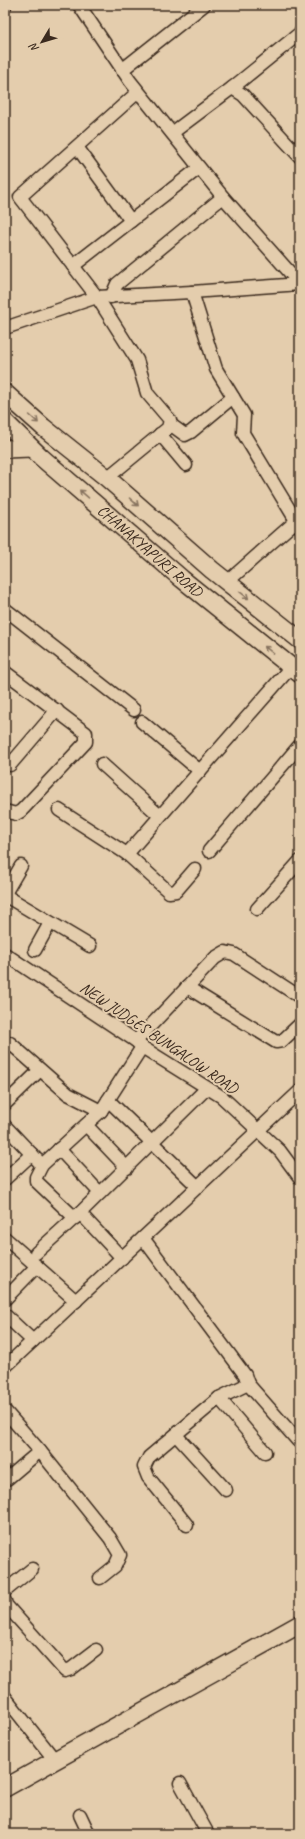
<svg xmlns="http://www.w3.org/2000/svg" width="305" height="1839" font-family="Caveat,sans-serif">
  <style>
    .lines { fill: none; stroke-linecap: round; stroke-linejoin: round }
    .street-casing { stroke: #3b2a1e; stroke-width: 15 }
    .secondary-casing { stroke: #3b2a1e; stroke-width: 20 }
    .street { stroke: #e4cdad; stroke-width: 12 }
    .secondary { stroke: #e4cdad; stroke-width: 17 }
    .oneway { stroke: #87735e }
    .labels { text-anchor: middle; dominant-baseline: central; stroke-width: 4; stroke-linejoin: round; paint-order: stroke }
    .street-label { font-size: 16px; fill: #3b2a1e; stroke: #e4cdad }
  </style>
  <rect width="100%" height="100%" fill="#e4cdad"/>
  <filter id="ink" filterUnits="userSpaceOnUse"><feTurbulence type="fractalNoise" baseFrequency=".025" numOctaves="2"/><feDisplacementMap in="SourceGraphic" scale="8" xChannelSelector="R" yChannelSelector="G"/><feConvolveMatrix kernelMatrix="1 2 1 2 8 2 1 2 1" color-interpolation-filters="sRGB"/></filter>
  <g filter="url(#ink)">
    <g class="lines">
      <defs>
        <g id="street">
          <path d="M79 5 130 81 223 197 300 284"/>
          <path d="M5 6V5"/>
          <path d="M122 70 204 5"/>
          <path d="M232 88 300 33"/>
          <path d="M172 133 232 88 243 95 300 157"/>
          <path d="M77 147 131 221"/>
          <path d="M73 266 199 168"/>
          <path d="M192 292 216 369 244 415 243 433 300 527"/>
          <path d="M111 297 117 284 223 197"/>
          <path d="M5 328 97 297 192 292 300 284"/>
          <path d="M170 424 185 435 191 432 233 397"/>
          <path d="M160 434 186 465"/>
          <path d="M107 478 168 428 170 420 147 393 137 360 97 297 20 197 138 92"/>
          <path d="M227 582 296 521"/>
          <path d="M5 609 134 710"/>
          <path d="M5 672 86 733V742L21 811 16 814 5 811"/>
          <path d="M142 722 200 771"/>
          <path d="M102 764 160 816"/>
          <path d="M10 765 57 710"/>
          <path d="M59 810 127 854 169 892 176 891 195 869"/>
          <path d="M209 851 300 745"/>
          <path d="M127 854 291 667"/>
          <path d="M5 889 7 890 6 896 90 946"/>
          <path d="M7 890 21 866"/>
          <path d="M257 909 300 861"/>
          <path d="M35 950 50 923"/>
          <path d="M5 954 136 1041 142 1047 222 1097 280 1151 300 1178"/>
          <path d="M187 987 276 1042 282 1041 300 1024"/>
          <path d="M136 1041 215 958 225 952 234 954 300 997"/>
          <path d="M5 1049 10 1043 68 1094 101 1111"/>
          <path d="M108 1100 198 1187"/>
          <path d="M5 1104 40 1070"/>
          <path d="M86 1125 127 1168"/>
          <path d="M5 1126 42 1165 101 1111 142 1047"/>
          <path d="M59 1149 100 1193"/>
          <path d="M42 1165 36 1177V1181L75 1218"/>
          <path d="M5 1179 32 1154"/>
          <path d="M80 1213 122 1258"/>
          <path d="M5 1238 76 1301"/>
          <path d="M143 1238 245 1375 248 1384 219 1398 149 1457 144 1467 148 1477 187 1525"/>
          <path d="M36 1253 80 1213 207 1088"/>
          <path d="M5 1299 37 1266"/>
          <path d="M5 1315 33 1341"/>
          <path d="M5 1367 300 1091"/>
          <path d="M248 1384 298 1441"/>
          <path d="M219 1398 265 1452"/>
          <path d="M5 1411 40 1451 110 1538 120 1555 115 1566 100 1578"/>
          <path d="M176 1435 226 1490"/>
          <path d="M7 1479 40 1451"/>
          <path d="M5 1591 32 1569"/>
          <path d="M5 1601 6 1605 65 1671 71 1669 96 1650"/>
          <path d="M5 1697 54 1759"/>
          <path d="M180 1783 208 1834"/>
          <path d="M80 1815 89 1834"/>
        </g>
        <g id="secondary">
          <path d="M5 393 43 427 107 478 212 570 300 640"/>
          <path id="s1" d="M5 422 41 457 182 579 300 674"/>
          <path d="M5 449 31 448"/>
          <path d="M5 1788 300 1624"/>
        </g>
      </defs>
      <!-- street casing -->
      <use href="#street" class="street-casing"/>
      <!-- secondary casing -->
      <use href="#secondary" class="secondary-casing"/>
      <!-- street -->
      <use href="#street" class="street"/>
      <!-- secondary -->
      <use href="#secondary" class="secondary"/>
    </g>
    <!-- one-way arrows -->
    <defs><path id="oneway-shaft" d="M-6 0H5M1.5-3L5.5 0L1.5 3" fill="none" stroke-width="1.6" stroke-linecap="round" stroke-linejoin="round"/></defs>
    <g class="oneway">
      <use href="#oneway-shaft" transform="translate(34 419) rotate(42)"/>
      <use href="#oneway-shaft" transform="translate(84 494) rotate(-139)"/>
      <use href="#oneway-shaft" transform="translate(134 502) rotate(41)"/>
      <use href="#oneway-shaft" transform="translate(244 595) rotate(38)"/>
      <use href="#oneway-shaft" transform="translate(269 650) rotate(-141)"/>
    </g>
  </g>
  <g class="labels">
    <!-- street labels -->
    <g class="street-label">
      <text stroke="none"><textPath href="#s1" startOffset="194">CHANAKYAPURI ROAD</textPath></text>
      <text transform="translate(159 1038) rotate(34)">NEW JUDGES BUNGALOW ROAD</text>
    </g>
  </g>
  <!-- margin -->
  <rect width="305" height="1839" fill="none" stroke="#e4cdad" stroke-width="20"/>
  <rect x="10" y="10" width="285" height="1819" fill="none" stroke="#3b2a1e" stroke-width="1.5" filter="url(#ink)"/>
  <!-- north arrow -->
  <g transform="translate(42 42) rotate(232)" stroke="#e4cdad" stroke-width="3" paint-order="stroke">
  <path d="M0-3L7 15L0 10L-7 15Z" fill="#3b2a1e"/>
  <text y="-6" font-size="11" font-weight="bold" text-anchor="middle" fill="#3b2a1e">N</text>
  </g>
</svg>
